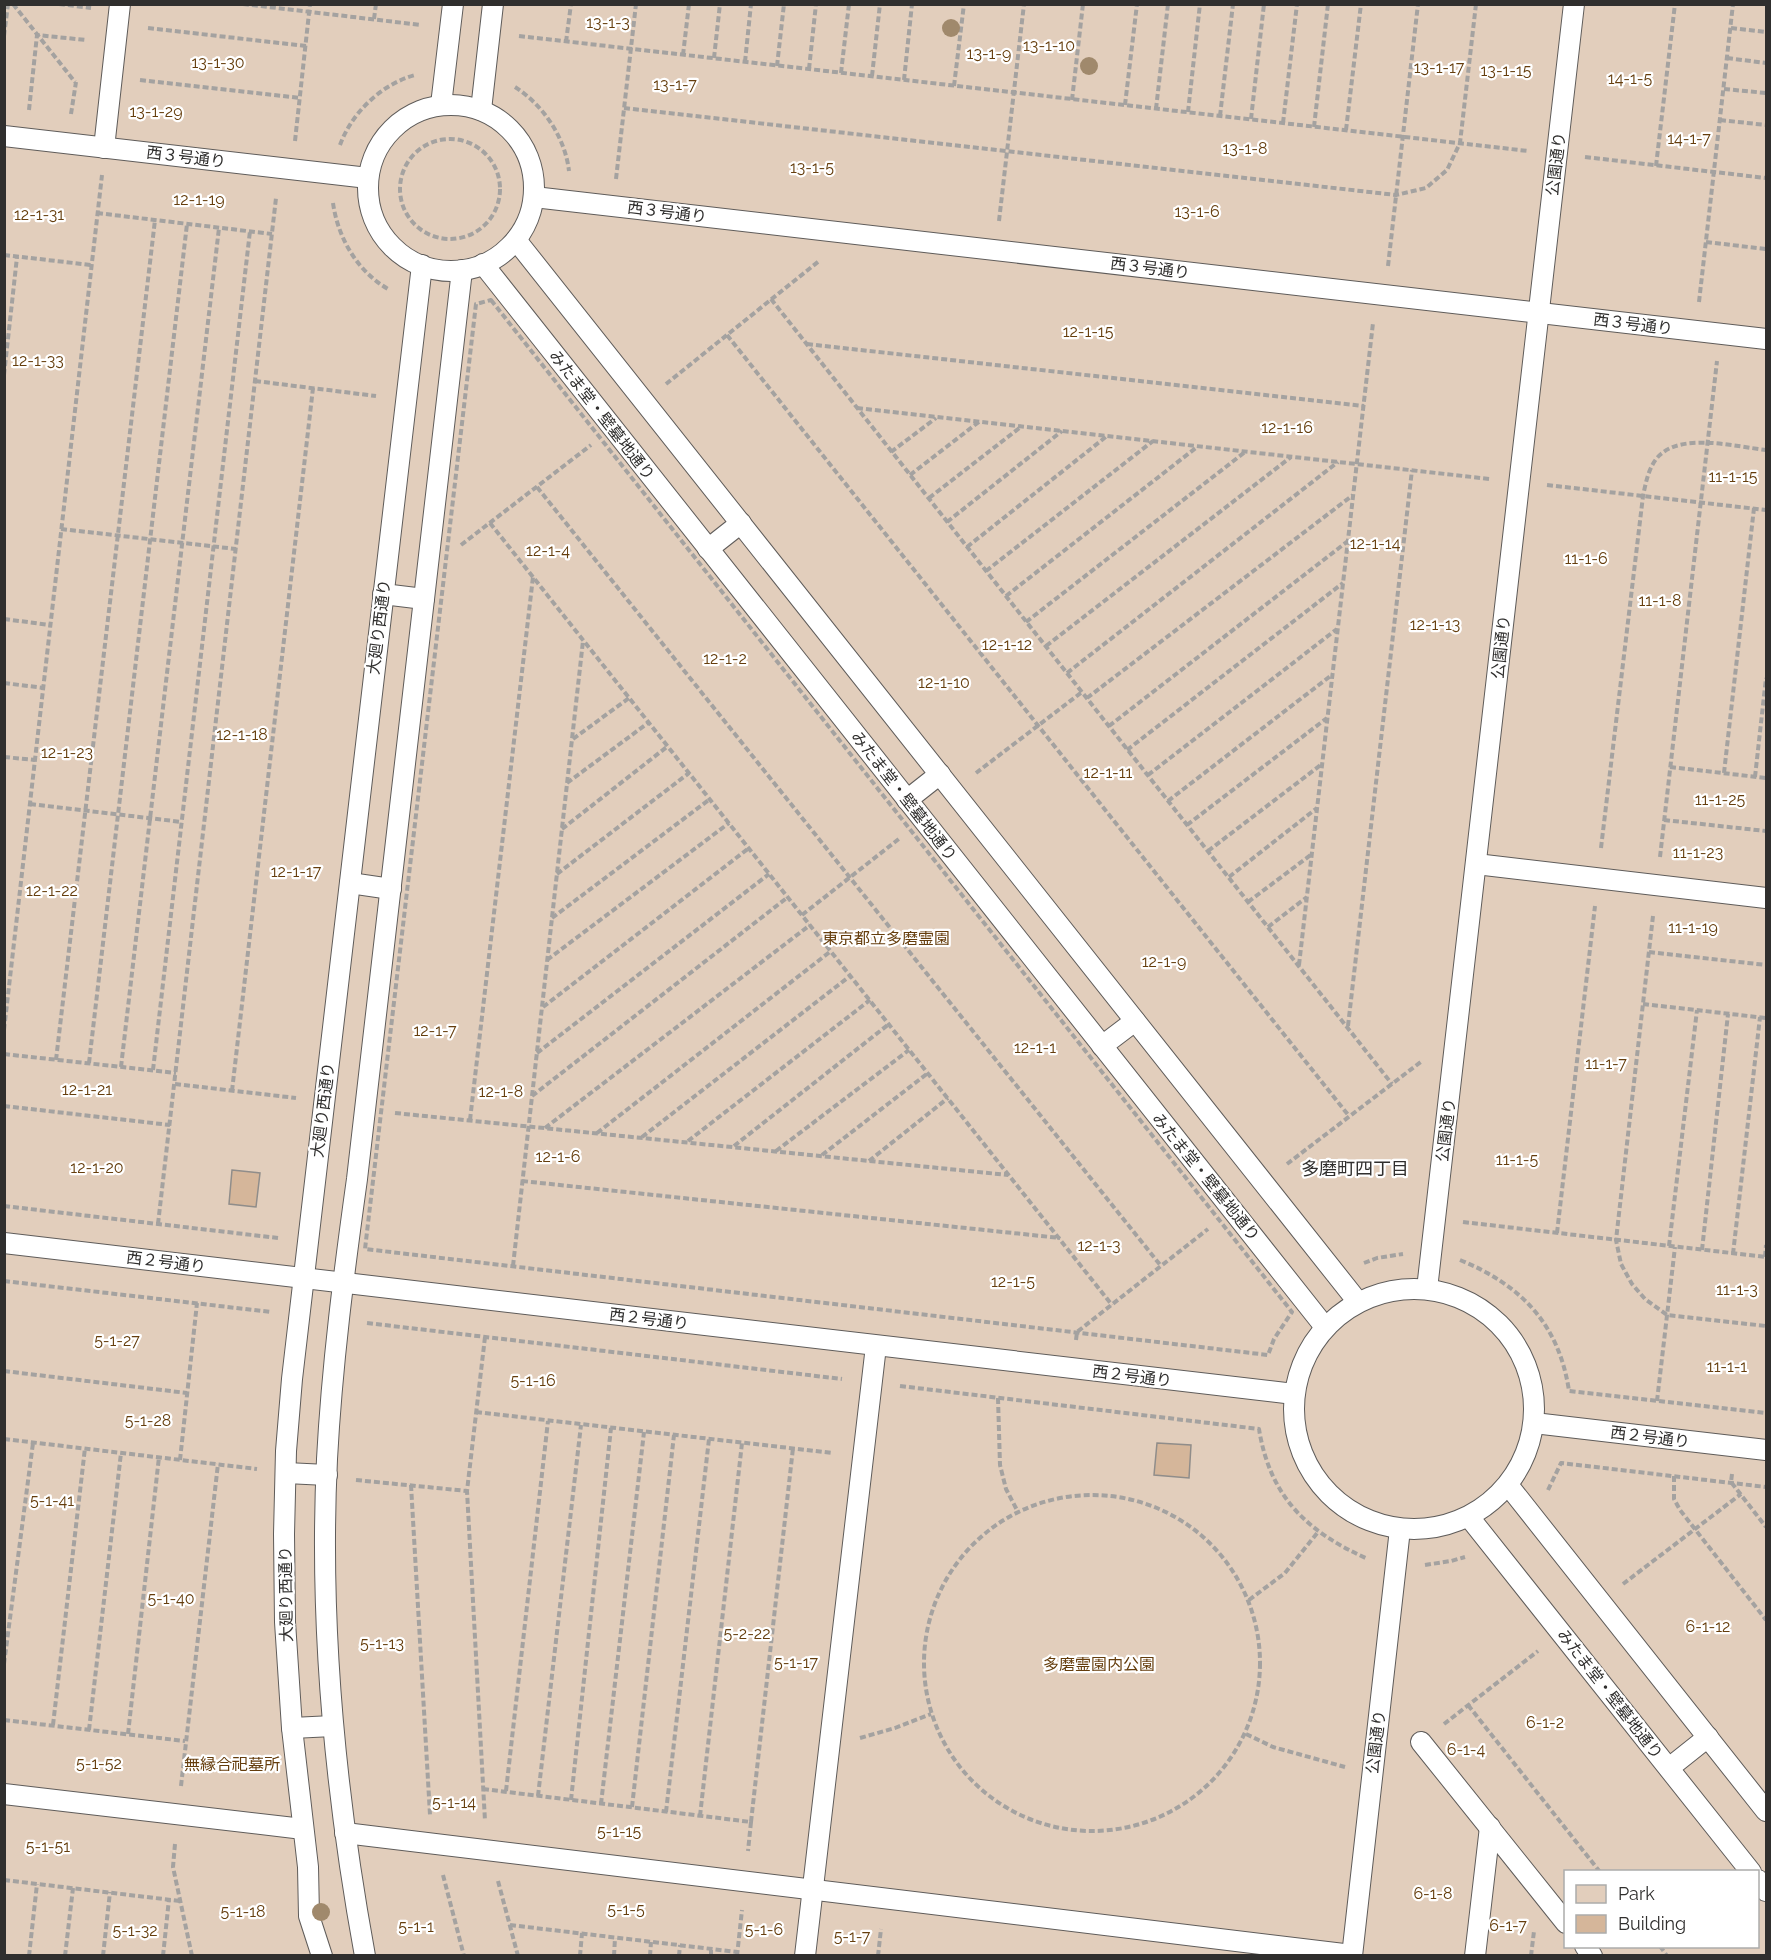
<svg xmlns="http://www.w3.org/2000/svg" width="1771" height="1960" font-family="Raleway,'Noto Sans JP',sans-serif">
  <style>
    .green { fill: #e2cebc; fill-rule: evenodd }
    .building { fill: #d5b69a; stroke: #908d8a; stroke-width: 1.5 }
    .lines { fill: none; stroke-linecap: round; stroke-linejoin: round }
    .service-casing { stroke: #5f5c5a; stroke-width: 22 }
    .path { stroke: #a4a2a0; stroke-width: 4; stroke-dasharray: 6 3; stroke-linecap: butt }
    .service { stroke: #fff; stroke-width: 20 }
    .tree { fill: #a0896c }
    .labels { text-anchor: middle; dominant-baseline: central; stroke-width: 4.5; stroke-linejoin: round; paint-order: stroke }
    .park-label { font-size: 16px; fill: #653d0c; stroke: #fff }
    .street-label { font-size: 16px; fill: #302f2e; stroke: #fff }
    .neighbourhood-label { font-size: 18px; fill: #302f2e; stroke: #fff }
  </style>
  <rect width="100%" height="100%" fill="#e8e5e2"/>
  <!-- green -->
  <path class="green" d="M5 5H1766V1955L5 1956ZM1566 1872H1758V1946H1566Z"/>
  <!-- building -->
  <g class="building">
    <path d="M232 1170 260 1173 256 1207 229 1204Z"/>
    <path d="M1157 1443 1191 1445 1189 1478 1154 1475Z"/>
  </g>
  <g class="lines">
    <defs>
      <g id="service">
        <circle cx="451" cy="188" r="83"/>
        <path d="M441 105 453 4"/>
        <path d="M481 110 493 4"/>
        <path d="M4 136 368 178"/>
        <path d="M104 148 120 4"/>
        <path d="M534 197 1766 339"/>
        <path d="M516 240 1358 1302"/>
        <path d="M483 264 1325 1327"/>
        <path d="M708 549 741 523"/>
        <path d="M383 594 424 599"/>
        <path d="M907 800 940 774"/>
        <path d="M1476 864 1766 898"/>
        <path d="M350 883 391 889"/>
        <path d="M1102 1046 1135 1021"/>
        <path d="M4 1243 1294 1394"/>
        <circle cx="1414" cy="1409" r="120"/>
        <path d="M1427 1289 1574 4"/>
        <path d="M1534 1423 1766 1450"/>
        <path d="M286 1473 327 1475"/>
        <path d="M1508 1485 1766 1811"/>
        <path d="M1469 1517 1751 1872"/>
        <path d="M292 1728 333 1726"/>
        <path d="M1421 1742 1566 1923"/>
        <path d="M1669 1768 1708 1737"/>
        <path d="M4 1794 303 1829"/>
        <path d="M345 1833 1352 1955"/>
        <path d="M1758 1880 1766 1891"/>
        <path d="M1585 1946 1592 1956"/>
        <path d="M322 1956 309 1916 308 1867 292 1728 285 1622 284 1534 286 1451 292 1379 422 265"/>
        <path d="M365 1956C335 1792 319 1625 327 1459 332 1365 344 1272 357 1179L462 270"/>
        <path d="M805 1956 876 1346"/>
        <path d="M1352 1956 1400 1529"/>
        <path d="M1475 1956 1490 1827"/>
      </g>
    </defs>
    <!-- service casing -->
    <use href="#service" class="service-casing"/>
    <!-- path -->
    <g class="path">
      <path d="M13 4 75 82"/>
      <path d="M59 4 91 8"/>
      <path d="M243 4 421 25"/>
      <path d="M374 19 376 4"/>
      <path d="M148 28 306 46"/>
      <path d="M1731 28 1766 32"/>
      <path d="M4 36 8 4"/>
      <path d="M519 36 1528 151"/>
      <path d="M566 42 571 4"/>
      <path d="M683 55 689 4"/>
      <path d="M714 58 720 4"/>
      <path d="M1727 58 1766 63"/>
      <path d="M745 62 751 4"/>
      <path d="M777 66 784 4"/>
      <path d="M809 69 816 4"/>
      <path d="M841 73 849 4"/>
      <path d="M872 76 880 4"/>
      <path d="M140 80 300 98"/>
      <path d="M904 80 912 4"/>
      <path d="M954 86 964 4"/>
      <path d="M515 87C543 105 565 137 569 171"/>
      <path d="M1724 89 1766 93"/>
      <path d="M1072 100 1083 4"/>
      <path d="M1125 105 1137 4"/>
      <path d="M624 108 1396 195 1426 188 1447 170 1460 143 1476 4"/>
      <path d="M1156 109 1168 4"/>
      <path d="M29 110 37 35 86 40"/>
      <path d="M1188 112 1200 4"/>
      <path d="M71 114 76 82"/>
      <path d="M1220 116 1233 4"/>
      <path d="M1251 119 1264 4"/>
      <path d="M1720 120 1766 125"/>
      <path d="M1283 123 1297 4"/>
      <path d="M1314 127 1328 4"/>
      <path d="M1346 130 1361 4"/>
      <circle cx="450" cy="189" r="50"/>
      <path d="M295 141 310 4"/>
      <path d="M340 145C352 112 382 84 415 75"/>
      <path d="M1585 157 1766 178"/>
      <path d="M1656 166 1675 4"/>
      <path d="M616 179 636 4"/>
      <path d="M333 203C338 238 357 271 388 289"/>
      <path d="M97 213 272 234"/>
      <path d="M999 221 1024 4"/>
      <path d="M1706 242 1766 249"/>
      <path d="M4 255 91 265"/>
      <path d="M1388 266 1418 4"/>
      <path d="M771 299 1392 1084"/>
      <path d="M491 300 1292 1312 1274 1339 1268 1355 365 1249 476 304Z"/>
      <path d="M1699 302 1733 4"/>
      <path d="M727 335 1349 1116"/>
      <path d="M807 344 1364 406"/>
      <path d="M4 375 17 257"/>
      <path d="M255 381 376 396"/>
      <path d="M666 384 819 261"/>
      <path d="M857 408 1490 479"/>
      <path d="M891 452 936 418"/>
      <path d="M910 475 980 421"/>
      <path d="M1547 485 1766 510"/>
      <path d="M537 487 1161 1266"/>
      <path d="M929 498 1022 426"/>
      <path d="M947 522 1062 431"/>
      <path d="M490 523 1112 1305"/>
      <path d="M61 529 236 549"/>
      <path d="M461 545 591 445"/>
      <path d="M967 547 1107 436"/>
      <path d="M986 571 1153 441"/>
      <path d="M1006 596 1197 447"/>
      <path d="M4 619 50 625"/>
      <path d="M1026 622 1245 452"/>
      <path d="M1046 646 1291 457"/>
      <path d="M1067 673 1338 462"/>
      <path d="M4 683 44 688"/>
      <path d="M1087 698 1353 495"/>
      <path d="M1109 726 1348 541"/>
      <path d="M573 739 629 698"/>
      <path d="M1127 750 1343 583"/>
      <path d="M4 757 35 760"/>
      <path d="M1670 767 1766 778"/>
      <path d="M976 773 1082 692"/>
      <path d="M1724 773 1754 508"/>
      <path d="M1148 775 1337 629"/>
      <path d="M1755 777 1766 678"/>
      <path d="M567 783 648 723"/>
      <path d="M1168 801 1333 674"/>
      <path d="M30 804 182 822"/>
      <path d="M1664 820 1766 831"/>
      <path d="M1187 825 1327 718"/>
      <path d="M562 829 668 746"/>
      <path d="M1601 848 1643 496C1646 482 1649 464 1661 454 1685 433 1738 447 1766 450"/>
      <path d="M1208 851 1322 764"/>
      <path d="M1660 857 1717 361"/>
      <path d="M557 874 689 773"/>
      <path d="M1229 877 1317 808"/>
      <path d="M1248 902 1312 854"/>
      <path d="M802 915 900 838"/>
      <path d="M1653 916 1616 1240 1621 1264 1632 1284 1645 1299 1667 1315 1766 1326"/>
      <path d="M552 918 710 799"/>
      <path d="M1268 927 1307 897"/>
      <path d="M1649 952 1766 965"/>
      <path d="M547 960 729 823"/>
      <path d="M1299 965 1373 323"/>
      <path d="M1643 1004 1766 1018"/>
      <path d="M543 1007 749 848"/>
      <path d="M1348 1026 1412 470"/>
      <path d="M4 1030 102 175"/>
      <path d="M537 1053 769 874"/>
      <path d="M4 1054 176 1073"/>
      <path d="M56 1060 155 220"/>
      <path d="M89 1063 187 224"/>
      <path d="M121 1067 219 228"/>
      <path d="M153 1070 250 231"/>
      <path d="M175 1084 296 1098"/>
      <path d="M232 1091 313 388"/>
      <path d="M532 1096 788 897"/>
      <path d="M4 1106 170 1125"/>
      <path d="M395 1113 1008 1175"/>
      <path d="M470 1120 533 577"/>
      <path d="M545 1128 810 925"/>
      <path d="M597 1133 831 951"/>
      <path d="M642 1137 850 976"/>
      <path d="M688 1141 870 1000"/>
      <path d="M734 1146 889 1024"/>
      <path d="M776 1151 909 1050"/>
      <path d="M822 1155 928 1073"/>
      <path d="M869 1161 948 1098"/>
      <path d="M1287 1164 1422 1061"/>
      <path d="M522 1181 1060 1238"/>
      <path d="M4 1206 278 1238"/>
      <path d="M1463 1222 1766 1257"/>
      <path d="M158 1224 276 198"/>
      <path d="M1557 1233 1595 906"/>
      <path d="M1669 1246 1697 1010"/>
      <path d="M1702 1250 1728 1014"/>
      <path d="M1733 1254 1760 1017"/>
      <path d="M1765 1257 1766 1245"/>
      <path d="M1460 1260C1521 1285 1559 1324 1569 1391L1766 1413"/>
      <path d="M1364 1263 1377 1258 1403 1254"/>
      <path d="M513 1266 583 641"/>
      <path d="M4 1281 271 1312"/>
      <path d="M367 1323 842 1379"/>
      <path d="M485 1337 467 1491 485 1821"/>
      <path d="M1076 1340 1077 1332 1208 1229"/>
      <path d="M4 1371 187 1393"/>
      <path d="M900 1386 1259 1429C1270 1497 1307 1532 1368 1559"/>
      <path d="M998 1398 1000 1465 1006 1489 1018 1512"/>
      <path d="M1657 1401 1675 1247"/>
      <path d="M476 1412 833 1453"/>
      <path d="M4 1439 257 1469"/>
      <path d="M180 1460 197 1303"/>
      <path d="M1732 1474 1731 1482 1766 1527"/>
      <path d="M1674 1476V1499L1680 1510 1766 1620"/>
      <path d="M356 1480 467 1491"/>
      <path d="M411 1485 430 1815"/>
      <path d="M1548 1490 1561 1463 1766 1487"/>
      <circle cx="1092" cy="1663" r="168"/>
      <path d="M1425 1565 1451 1561 1465 1557"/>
      <path d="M1623 1584 1741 1494"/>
      <path d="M1249 1600 1285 1573 1318 1532"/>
      <path d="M4 1664 33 1443"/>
      <path d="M1468 1705 1600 1872"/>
      <path d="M4 1720 185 1741"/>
      <path d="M1444 1724 1538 1651"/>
      <path d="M53 1725 85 1448"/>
      <path d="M89 1730 121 1453"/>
      <path d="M128 1734 159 1457"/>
      <path d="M1246 1734 1273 1747 1345 1767"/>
      <path d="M860 1738 895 1728 931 1714"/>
      <path d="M181 1786 218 1464"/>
      <path d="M483 1789 751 1822 748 1851"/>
      <path d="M506 1791 548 1421"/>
      <path d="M538 1796 581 1425"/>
      <path d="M571 1800 611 1428"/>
      <path d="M601 1804 644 1432"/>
      <path d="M632 1807 674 1435"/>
      <path d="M666 1812 709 1439"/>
      <path d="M700 1816 742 1443"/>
      <path d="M751 1822 793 1448"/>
      <path d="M175 1844 173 1867 192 1956"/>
      <path d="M443 1875 464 1956"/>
      <path d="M4 1880 180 1901"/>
      <path d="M498 1881 518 1956"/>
      <path d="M510 1925 737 1952"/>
      <path d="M1660 1946 1667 1956"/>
      <path d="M29 1956 37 1884"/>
      <path d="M65 1956 73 1888"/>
      <path d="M103 1956 110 1892"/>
      <path d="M163 1956 169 1899"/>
      <path d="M580 1956 582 1933"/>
      <path d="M614 1956 615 1938"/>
      <path d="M650 1956 651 1942"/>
      <path d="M679 1956 680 1945"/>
      <path d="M711 1956V1949"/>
      <path d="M737 1956 742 1910"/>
      <path d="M878 1956 881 1929"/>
      <path d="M1531 1956 1534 1931"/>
    </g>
    <!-- service -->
    <use href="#service" class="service"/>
  </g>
  <!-- trees -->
  <g class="tree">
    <circle cx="951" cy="28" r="9"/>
    <circle cx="1089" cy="66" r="9"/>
    <circle cx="321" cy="1912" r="9"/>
  </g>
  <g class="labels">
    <!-- park labels -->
    <g class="park-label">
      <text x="608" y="22">13-1-3</text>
      <text x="1049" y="45">13-1-10</text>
      <text x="989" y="53">13-1-9</text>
      <text x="218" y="62">13-1-30</text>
      <text x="1439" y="67">13-1-17</text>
      <text x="1506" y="70">13-1-15</text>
      <text x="1630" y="78">14-1-5</text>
      <text x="675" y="84">13-1-7</text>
      <text x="156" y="111">13-1-29</text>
      <text x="1689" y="138">14-1-7</text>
      <text x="1245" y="148">13-1-8</text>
      <text x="812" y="167">13-1-5</text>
      <text x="199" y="199">12-1-19</text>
      <text x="1197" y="211">13-1-6</text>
      <text x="39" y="214">12-1-31</text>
      <text x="1088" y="331">12-1-15</text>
      <text x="38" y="360">12-1-33</text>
      <text x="1287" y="427">12-1-16</text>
      <text x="1733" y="476">11-1-15</text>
      <text x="1375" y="543">12-1-14</text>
      <text x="548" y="550">12-1-4</text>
      <text x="1586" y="558">11-1-6</text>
      <text x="1660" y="600">11-1-8</text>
      <text x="1435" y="624">12-1-13</text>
      <text x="1007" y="644">12-1-12</text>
      <text x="725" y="658">12-1-2</text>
      <text x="944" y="682">12-1-10</text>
      <text x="242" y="734">12-1-18</text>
      <text x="67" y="752">12-1-23</text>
      <text x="1108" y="772">12-1-11</text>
      <text x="1720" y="799">11-1-25</text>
      <text x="1698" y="852">11-1-23</text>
      <text x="296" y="871">12-1-17</text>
      <text x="52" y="890">12-1-22</text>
      <text x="1693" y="927">11-1-19</text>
      <text x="886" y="938">東京都立多磨霊園</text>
      <text x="1164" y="961">12-1-9</text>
      <text x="435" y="1030">12-1-7</text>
      <text x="1035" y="1047">12-1-1</text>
      <text x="1606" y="1063">11-1-7</text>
      <text x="87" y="1089">12-1-21</text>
      <text x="501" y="1091">12-1-8</text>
      <text x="558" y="1156">12-1-6</text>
      <text x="1517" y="1159">11-1-5</text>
      <text x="97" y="1167">12-1-20</text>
      <text x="1099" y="1245">12-1-3</text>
      <text x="1013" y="1281">12-1-5</text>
      <text x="1737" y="1289">11-1-3</text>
      <text x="117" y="1340">5-1-27</text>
      <text x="1727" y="1366">11-1-1</text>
      <text x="533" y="1380">5-1-16</text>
      <text x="148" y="1420">5-1-28</text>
      <text x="52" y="1500">5-1-41</text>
      <text x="171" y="1598">5-1-40</text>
      <text x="1708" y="1626">6-1-12</text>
      <text x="747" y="1633">5-2-22</text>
      <text x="382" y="1643">5-1-13</text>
      <text x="796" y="1662">5-1-17</text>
      <text x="1099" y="1664">多磨霊園内公園</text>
      <text x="1545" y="1722">6-1-2</text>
      <text x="1466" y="1749">6-1-4</text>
      <text x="99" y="1763">5-1-52</text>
      <text x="232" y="1764">無縁合祀墓所</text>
      <text x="454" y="1802">5-1-14</text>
      <text x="619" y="1831">5-1-15</text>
      <text x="48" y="1846">5-1-51</text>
      <text x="1433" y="1893">6-1-8</text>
      <text x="626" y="1909">5-1-5</text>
      <text x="243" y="1911">5-1-18</text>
      <text x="1508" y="1925">6-1-7</text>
      <text x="416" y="1926">5-1-1</text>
      <text x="764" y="1929">5-1-6</text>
      <text x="135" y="1930">5-1-32</text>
      <text x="852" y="1936">5-1-7</text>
    </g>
    <!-- street labels -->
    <g class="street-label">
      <text transform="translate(186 157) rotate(7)">西３号通り</text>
      <text transform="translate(1556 164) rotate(-83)">公園通り</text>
      <text transform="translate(667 212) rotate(7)">西３号通り</text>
      <text transform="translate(1150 268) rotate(7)">西３号通り</text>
      <text transform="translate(1633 324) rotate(7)">西３号通り</text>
      <text transform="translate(602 415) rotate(52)">みたま堂・壁墓地通り</text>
      <text transform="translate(379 627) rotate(-83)">大廻り西通り</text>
      <text transform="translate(1501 647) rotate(-84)">公園通り</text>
      <text transform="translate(904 796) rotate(52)">みたま堂・壁墓地通り</text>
      <text transform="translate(323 1110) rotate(-83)">大廻り西通り</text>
      <text transform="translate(1446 1130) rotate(-83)">公園通り</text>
      <text transform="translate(1206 1177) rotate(51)">みたま堂・壁墓地通り</text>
      <text transform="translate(166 1262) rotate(7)">西２号通り</text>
      <text transform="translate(649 1319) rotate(7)">西２号通り</text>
      <text transform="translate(1132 1376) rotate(7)">西２号通り</text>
      <text transform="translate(1650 1437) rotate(7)">西２号通り</text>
      <text transform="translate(286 1594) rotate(-91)">大廻り西通り</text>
      <text transform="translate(1610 1694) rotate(52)">みたま堂・壁墓地通り</text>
      <text transform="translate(1376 1742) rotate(-83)">公園通り</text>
    </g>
    <!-- neighbourhood labels -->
    <g class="neighbourhood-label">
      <text x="1355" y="1168">多磨町四丁目</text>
    </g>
  </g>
  <!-- border -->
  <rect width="1771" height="1960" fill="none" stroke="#302f2e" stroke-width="12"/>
  <!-- legend -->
  <rect x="1564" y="1870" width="195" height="78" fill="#ffffff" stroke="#acacab" stroke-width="1.5"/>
  <rect x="1576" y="1885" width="30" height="18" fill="#e2cebc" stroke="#acacab" stroke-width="1.5"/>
  <text x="1618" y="1900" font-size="18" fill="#302f2e">Park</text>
  <rect x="1576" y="1915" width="30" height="18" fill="#d5b69a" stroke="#acacab" stroke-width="1.5"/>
  <text x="1618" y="1930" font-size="18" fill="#302f2e">Building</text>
</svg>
